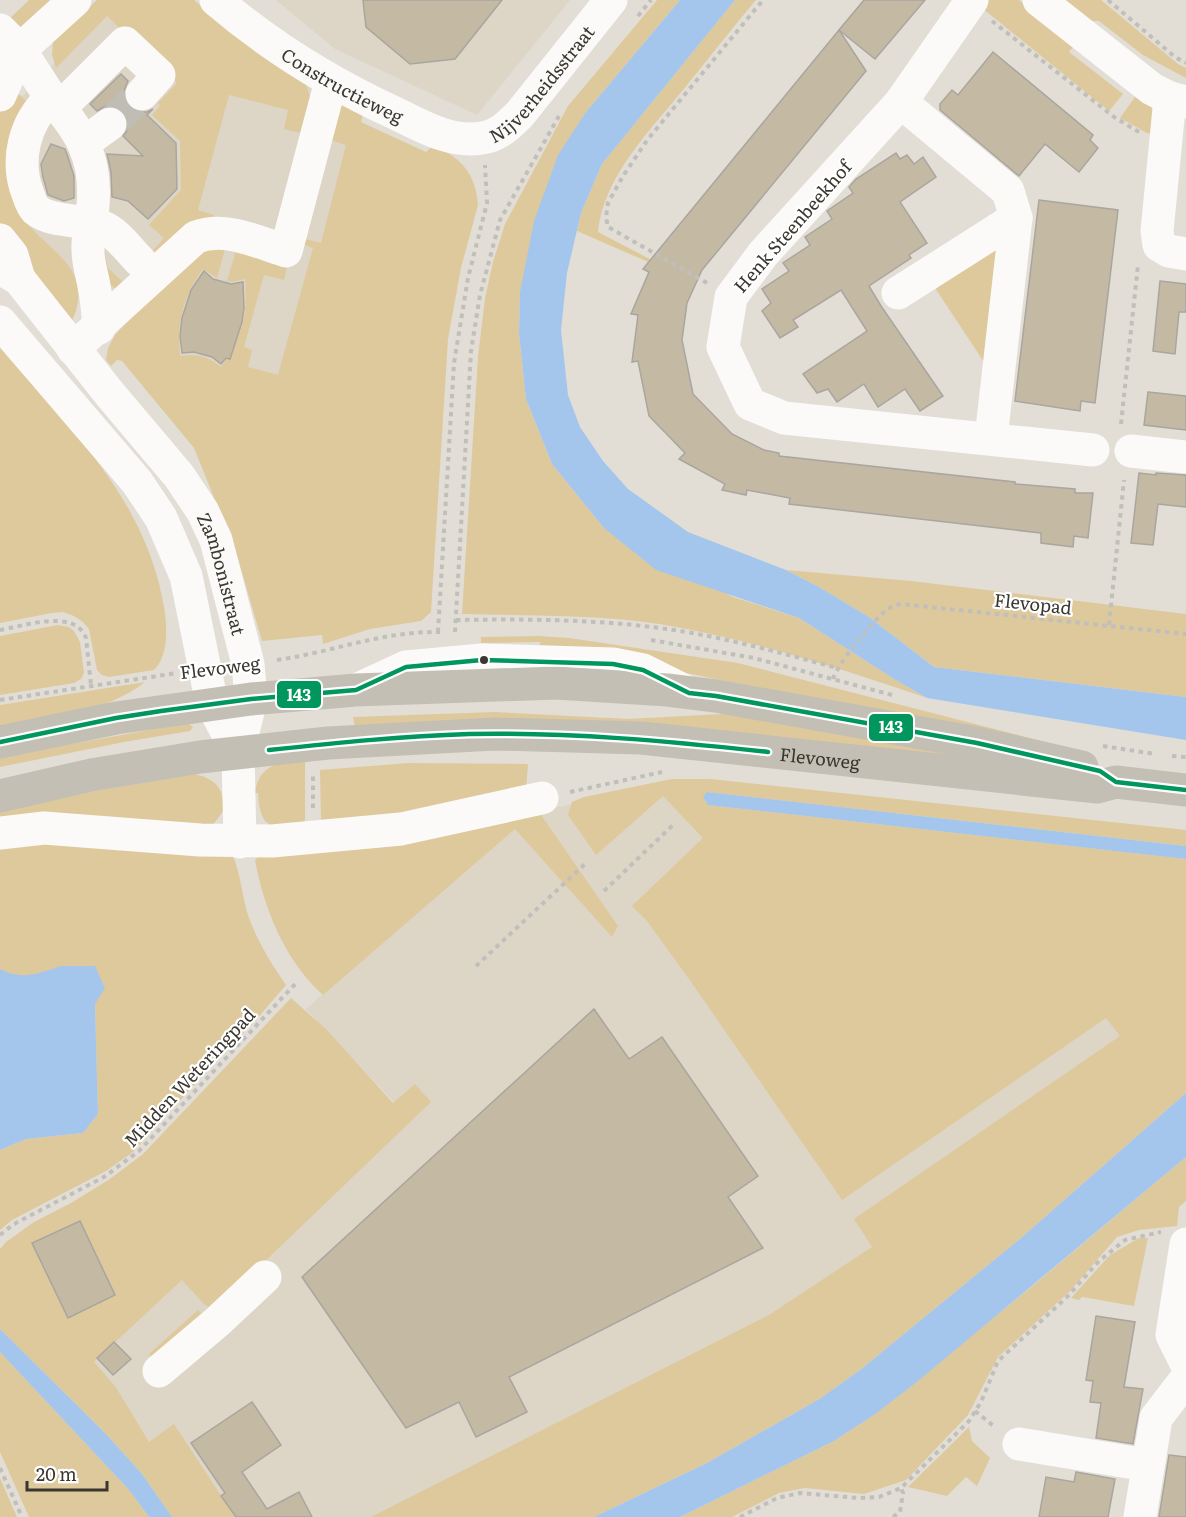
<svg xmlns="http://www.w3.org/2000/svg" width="1186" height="1517" font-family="Literata,serif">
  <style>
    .built { fill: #ddd5c5 }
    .green { fill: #dec99c }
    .water { fill: #a4c6ed }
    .building { fill: #c4baa4; stroke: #a9a59f; stroke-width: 1.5 }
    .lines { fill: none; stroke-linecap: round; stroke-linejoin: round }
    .minor-tunnel { stroke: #c0bdb5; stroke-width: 33; stroke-dasharray: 33 16; stroke-linecap: butt }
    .path { stroke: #c0bfbb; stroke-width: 4; stroke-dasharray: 4.5 4.5; stroke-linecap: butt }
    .minor { stroke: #fbfaf9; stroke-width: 33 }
    .major { stroke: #c3bfb4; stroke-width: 33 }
    .bus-1-casing { stroke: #fff; stroke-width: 9 }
    .bus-1 { stroke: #00965e; stroke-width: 4.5 }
    .bus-dot { fill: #3a3730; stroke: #fff; stroke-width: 2 }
    .labels { text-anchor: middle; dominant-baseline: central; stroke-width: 4.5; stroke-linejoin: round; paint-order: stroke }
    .street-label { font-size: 18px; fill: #3a3730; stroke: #fff }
    .line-badge { stroke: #fff; stroke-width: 2 }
    .badge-label { font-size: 16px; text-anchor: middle; font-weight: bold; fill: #fff }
  </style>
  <rect width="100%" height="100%" fill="#e2ded6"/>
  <!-- built -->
  <g class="built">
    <path d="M276 0H570L477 115 335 49Z"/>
    <path d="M111 5 249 51 349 111 362 139 279 472 144 361 16 215 10 109Z"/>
    <path d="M669 783 1186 853V1093L525 1517H183L94 1362 182 1280 409 1118 306 1009 526 814Z"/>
  </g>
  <!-- green -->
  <g class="green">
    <path d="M29 0H50L16 31 5 23Z"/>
    <path d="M97 0H194L222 23 305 81 311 100 305 134 284 129 288 110 229 95 198 210 214 215 213 221 117 290 109 283 101 245 109 244 104 248 108 268 124 283 164 238 149 225 181 190 180 141 152 115 160 106 158 103 177 83 107 16 56 68 52 55 53 41Z"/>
    <path d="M657 0H680L586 112 520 292 519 334 526 399 552 464 604 528 733 597 799 618 894 679 927 698C839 668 750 639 659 624 594 614 528 616 462 614L478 357 485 298 493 262 505 224 568 106Z"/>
    <path d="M735 0H756C732 28 710 57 687 85 653 128 604 174 598 232L694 282 577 231 581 213 602 164Z"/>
    <path d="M988 0H1019L1074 46 1069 52 1123 94 1109 111 982 8Z"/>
    <path d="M1062 0H1101L1178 64 1186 68V78L1143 55 1099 21H1088Z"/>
    <path d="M19 94 26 101 23 108 26 222C53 255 95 270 72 321L0 226V112L14 96Z"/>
    <path d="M1137 94C1156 107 1155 113 1157 135L1147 133 1120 118Z"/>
    <path d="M342 103 363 114 361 122 426 152 433 146C461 157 476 174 478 205L461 268 448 339 431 612 421 621 370 629 323 644 322 635 262 641 236 552 194 448 122 361 117 360 111 366 106 360 108 348 115 335 191 256 226 245 217 278 203 269C183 296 177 323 180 356 197 354 208 356 221 367 242 337 248 315 245 279L231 282 227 281 237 247 288 262 284 280 264 275 244 347 252 350 248 367 278 375 313 248 300 243 301 238 321 243 346 145 327 139Z"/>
    <path d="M977 249 999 250 988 368 933 285Z"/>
    <path d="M0 348C71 430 148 500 165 613 167 631 168 656 154 670L109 677 102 675 97 670 89 629 83 622 74 616 63 612 52 613 0 623Z"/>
    <path d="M786 570 911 581 1186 614V697L934 667 869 617 819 587Z"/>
    <path d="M58 625 69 627 74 631 80 642 84 673 81 679 74 683 0 695V636Z"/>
    <path d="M539 636 569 638 738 663 1045 742 739 684 616 658 540 654V642L481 643V637Z"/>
    <path d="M145 682C108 712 45 718 0 728V705Z"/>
    <path d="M495 712 628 719 741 713 994 757 356 733 353 717Z"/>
    <path d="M188 723 193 727 190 731 124 742 0 767V757Z"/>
    <path d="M305 757V819L304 825C272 829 260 830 258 793H255C259 763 281 763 305 757Z"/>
    <path d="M409 763 528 764 526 790 417 814 321 821 320 770Z"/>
    <path d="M195 774C217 780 223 788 224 810L212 826 0 820V809L25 803Z"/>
    <path d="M672 779H711L1186 830V846L707 792 708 805 1186 859V1093L1021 1238 860 1370 821 1398 707 1463 594 1517H371L769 1315 872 1247 854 1219 1120 1036 1106 1018 842 1200 689 979 647 921 632 906 703 838 663 796 596 855 568 815 572 802 584 797Z"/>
    <path d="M537 809 618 926 612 937 515 829 323 995C285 961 264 909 255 860L263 852Z"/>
    <path d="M0 841 233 856C241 875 242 896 248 915 257 941 271 963 286 985L255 1021 219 1058 133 1152 106 1171 12 1220 0 1230V1150L26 1139 83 1133 98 1114 95 1004 36 974 24 976 11 975 0 969Z"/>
    <path d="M291 998 326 1029 393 1103 415 1084 431 1102 214 1310 204 1304 182 1280 94 1362 115 1386 149 1442 174 1424 235 1517H172L142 1474 106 1434 0 1329V1249L6 1242 34 1222 71 1203 110 1179 143 1154Z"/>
    <path d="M1186 1157V1201L1179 1207 1177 1226 1139 1230 1117 1237 1070 1291 998 1357 968 1415 906 1480 864 1494 805 1488 779 1493 732 1517H680L834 1441 874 1415 1036 1283Z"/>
    <path d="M1139 1238H1148L1134 1306 1082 1297 1079 1300 1071 1298 1110 1255Z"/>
    <path d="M198 1310 205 1317 156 1362 149 1354Z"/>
    <path d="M0 1352 130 1491 149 1517H29L0 1452Z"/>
    <path d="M969 1427 972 1441 990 1458 977 1486 966 1477 947 1496 908 1487Z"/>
    <path d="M0 1478 17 1517H0Z"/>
  </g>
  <!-- water -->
  <g class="water">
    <path d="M680 0H735L602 164 581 213 567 273 561 330 568 395 580 427 603 461 628 489 688 532 786 570 819 587 869 617 934 667 1186 697V740L927 698 894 679 799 618 656 570 604 528 552 464 526 399 519 334 520 292 534 221 558 155 586 112Z"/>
    <path d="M707 792 1186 846V859L708 805 703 797Z"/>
    <path d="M61 966H95L105 988 95 1004 98 1114 83 1133 26 1139 0 1150V969C21 981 40 973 61 966Z"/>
    <path d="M1186 1093V1157L918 1381 874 1415 834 1441 680 1517H594L707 1463 821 1398 860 1370 1021 1238Z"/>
    <path d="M0 1329 106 1434 142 1474 172 1517H149L130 1491 0 1352Z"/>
  </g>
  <!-- building -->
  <g class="building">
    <path d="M363 0H502L455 59 410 64 366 27Z"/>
    <path d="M864 0H925L875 59 839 30Z"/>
    <path d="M839 30 866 71 702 270 687 303 682 340 693 394 732 434 764 450 779 453V456L1015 482V484L1075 489V493H1093L1088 538 1074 536 1073 547 1041 543V533L789 504 790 498 747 490 746 495 722 490 725 484 679 459 685 453 649 416 638 361 632 362 638 315 631 314 649 272 643 269Z"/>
    <path d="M993 52 1093 135 1090 140 1098 148 1079 172 1045 144 1019 176 940 110V104L952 90 958 95Z"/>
    <path d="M121 74 128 81 124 91V100L129 108 139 112H147L153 109 147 115 176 143 177 189 148 219 128 201 112 197 111 172 107 154 143 156 123 136 127 131 129 123 125 113 117 107 107 105 97 111 90 104Z"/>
    <path d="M51 144 65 149 67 154 74 176V198L64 201 48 195 43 177 41 164Z"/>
    <path d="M896 153 900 159 907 155 914 164 923 157 936 177 900 202 927 243 909 255 911 258 869 286 881 306 943 396 920 411 905 389 878 407 864 384 837 402 828 389 817 393 803 374 867 331 841 290 793 320 798 327 780 338 762 311 771 303 762 289 789 271 783 263 810 245 805 237 832 219 827 211 853 193 849 187 856 179Z"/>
    <path d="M1039 200 1118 210 1095 403 1081 401 1080 411 1015 401Z"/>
    <path d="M204 271 213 279 231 284 243 282 244 308 242 322 230 359 226 358 221 364 212 357 194 352 182 353 180 336 182 318 191 290Z"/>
    <path d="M1160 281 1186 284V312H1179L1175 354 1153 351Z"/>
    <path d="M1148 392 1186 396V430L1144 425Z"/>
    <path d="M1139 473 1156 475V473L1186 475V507L1158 504 1153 545 1131 543Z"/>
    <path d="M594 1009 629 1059 662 1037 758 1176 728 1197 763 1248 509 1377 527 1412 476 1437 459 1402 406 1428 302 1277Z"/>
    <path d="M80 1221 115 1295 68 1318 32 1243Z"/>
    <path d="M1096 1316 1135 1322 1124 1387 1143 1389 1133 1444 1096 1438 1101 1403 1090 1402 1093 1381 1086 1380Z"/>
    <path d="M114 1342 131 1359 113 1375 97 1358Z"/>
    <path d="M252 1402 281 1445 242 1472 267 1509 299 1492 312 1517H236L221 1496 225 1493 191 1443Z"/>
    <path d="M1169 1455 1186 1457V1517H1159Z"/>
    <path d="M1076 1472 1115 1479 1108 1517H1039L1046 1477 1074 1482Z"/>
  </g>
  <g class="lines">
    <!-- minor-tunnel -->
    <path class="minor-tunnel" d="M110 124 142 94"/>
    <!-- path -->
    <g class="path">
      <path d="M1108 0 1175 57 1186 63"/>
      <path d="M638 16 651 0"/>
      <path d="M992 21 1114 117 1139 132"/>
      <path d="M707 283 608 227 606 217 608 203 623 176 648 139 763 0"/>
      <path d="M1121 424 1138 265"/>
      <path d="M456 620C526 619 596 619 667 629 724 637 781 653 837 668"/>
      <path d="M1109 625 1124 480"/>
      <path d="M0 630C24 626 75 608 86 638L91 685"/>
      <path d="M438 632 454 363 468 278 487 203 485 165"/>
      <path d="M455 632 471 351 480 295 500 220 559 116"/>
      <path d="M651 640 754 658 892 695"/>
      <path d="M277 660C333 652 382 631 440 632"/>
      <path d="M833 679C838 663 874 619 888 609 892 606 896 605 901 604L1186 634"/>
      <path d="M0 700 177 673"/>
      <path d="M1103 746 1155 754"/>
      <path d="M1172 756 1186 757"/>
      <path d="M570 792 662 772"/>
      <path d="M313 808V773"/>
      <path d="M604 891 674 824"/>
      <path d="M476 966 585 864"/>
      <path d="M0 1235 14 1224 104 1177 139 1151 297 982"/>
      <path d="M975 1411 996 1428"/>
      <path d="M0 1468 22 1517"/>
      <path d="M740 1517 777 1498 800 1493 858 1498 879 1497 901 1488 969 1421 981 1402 998 1361 1068 1296 1099 1261 1125 1240 1161 1232"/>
      <path d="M893 1517 900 1512 903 1493 901 1488"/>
    </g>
    <!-- minor -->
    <g class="minor">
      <path id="s1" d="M216 0C271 47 333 85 399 115 425 128 452 143 482 138 498 136 509 125 520 114L611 0"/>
      <path d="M972 0 901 102 763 254 731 297 723 347 750 404 784 418 1093 450"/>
      <path d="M1039 0 1152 89 1170 98 1186 102"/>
      <path d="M0 30 20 50 51 98C24 122 15 161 28 194 30 200 32 206 36 210 52 223 84 219 103 227 117 233 129 250 140 261"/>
      <path d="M2 61 20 50 75 0"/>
      <path d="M0 95 20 50"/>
      <path d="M51 98C81 131 97 159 93 205 92 220 87 235 88 250 88 263 92 274 94 286 97 300 98 314 99 328"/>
      <path d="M1170 98 1157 231 1159 245 1169 251 1186 254"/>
      <path d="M901 102 1008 191 1016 218 991 438"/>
      <path d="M60 108 125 43 159 75 142 94"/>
      <path d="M84 143 110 124"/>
      <path d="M0 240 12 255 19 279"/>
      <path id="s2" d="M0 268 19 279 109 393 179 476 203 512 216 540 248 664 251 699 238 753 240 842"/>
      <path d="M898 293 1016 218"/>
      <path d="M0 322 137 482 161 518 186 576 212 704 238 753"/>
      <path d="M73 349 196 237C226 226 257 242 286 251L331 81"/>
      <path d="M1131 451 1186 457"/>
      <path d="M356 690 406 667 482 660 613 664 643 670 687 692"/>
      <path d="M0 833 44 828 200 840 272 841 401 829 542 798"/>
      <path d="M1186 1244 1172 1335 1186 1363"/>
      <path d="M159 1371 217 1322 265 1277"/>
      <path d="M1019 1444 1147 1465"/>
      <path d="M1140 1517 1156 1418 1186 1379"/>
    </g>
    <!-- major -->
    <g class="major">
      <path d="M0 742 116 718 251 699 356 690 556 683 667 690 716 696 977 743 1082 767"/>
      <path id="s3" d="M0 796 91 775 200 757 328 743 495 734 641 738 1097 787 1116 782 1186 790"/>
    </g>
    <defs>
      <g id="bus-1">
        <path d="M0 742 116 718 161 711 251 699 356 690 406 667 482 660 613 664 643 670 689 693 716 696 977 743 1100 771 1116 782 1186 790"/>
        <path d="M269 750C335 743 402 736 469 734 569 732 668 741 768 752"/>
      </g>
    </defs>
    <!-- bus-1 casing -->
    <use href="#bus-1" class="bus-1-casing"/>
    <!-- bus-1 -->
    <use href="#bus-1" class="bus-1"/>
  </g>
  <!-- markers -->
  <circle class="bus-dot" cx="484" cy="660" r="5"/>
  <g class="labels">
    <!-- street labels -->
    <g class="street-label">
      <text stroke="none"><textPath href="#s1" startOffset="387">Nijverheidsstraat</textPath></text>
      <text stroke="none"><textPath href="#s1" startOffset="153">Constructieweg</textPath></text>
      <text transform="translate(792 226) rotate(-49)">Henk Steenbeekhof</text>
      <text stroke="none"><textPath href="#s2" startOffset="384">Zambonistraat</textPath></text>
      <text transform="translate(1033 603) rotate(6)">Flevopad</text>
      <text transform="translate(220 667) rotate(-7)">Flevoweg</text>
      <text stroke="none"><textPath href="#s3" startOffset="826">Flevoweg</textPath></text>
      <text transform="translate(189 1077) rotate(-47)">Midden Weteringpad</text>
    </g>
  </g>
  <g class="line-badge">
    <rect x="276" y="680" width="46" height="29" rx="6" fill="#00965e"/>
    <rect x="868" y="713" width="46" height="29" rx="6" fill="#00965e"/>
  </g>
  <g class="badge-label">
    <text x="299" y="701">143</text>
    <text x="891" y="733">143</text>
  </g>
  <!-- scale -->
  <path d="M27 1481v9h80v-9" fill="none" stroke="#3a3730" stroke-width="3"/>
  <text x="36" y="1481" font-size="18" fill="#3a3730" stroke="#ffffff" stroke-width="4.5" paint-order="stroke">20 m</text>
</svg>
